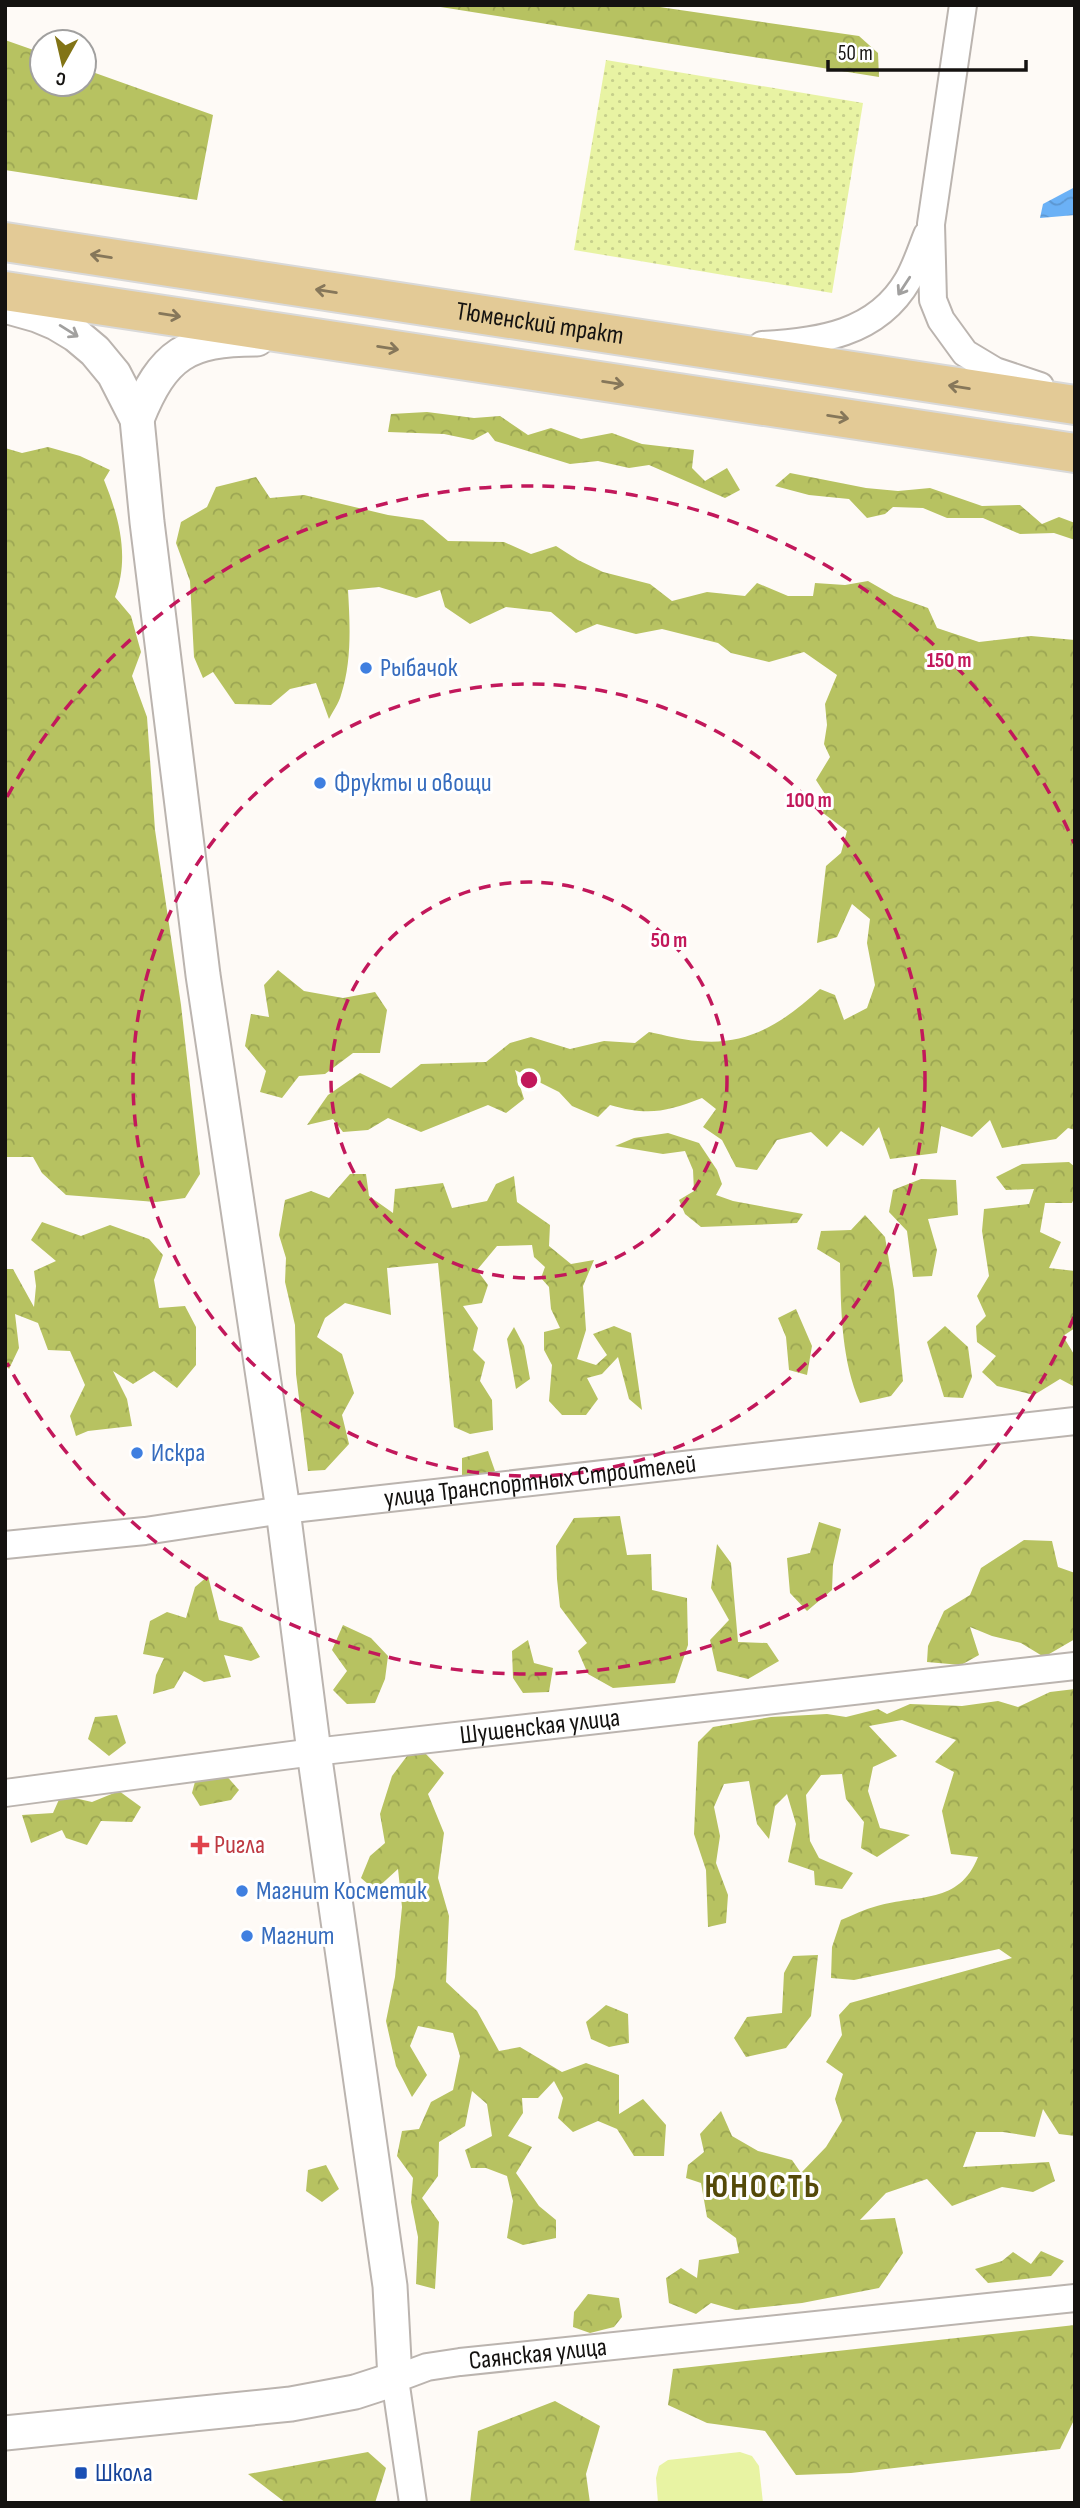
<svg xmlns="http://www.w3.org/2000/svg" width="1080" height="2508" font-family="'Sofia Sans Condensed',sans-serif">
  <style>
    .grass { fill: url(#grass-dots) }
    .forest { fill: url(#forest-crowns) }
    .garden { fill: #e8f3a3 }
    .water { fill: url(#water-waves) }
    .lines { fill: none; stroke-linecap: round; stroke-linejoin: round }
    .minor-casing { stroke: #bbb4af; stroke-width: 30 }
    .tertiary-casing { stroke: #bbb4af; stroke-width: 37 }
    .primary-casing { stroke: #d9d9d9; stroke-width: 42 }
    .minor { stroke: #fff; stroke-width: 26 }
    .tertiary { stroke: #fff; stroke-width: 33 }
    .primary { stroke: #e3ca96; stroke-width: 38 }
    .oneway { stroke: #86775a }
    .oneway2 { stroke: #a1a09f }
    .ring { fill: none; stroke: #c2185b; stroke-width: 3.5; stroke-dasharray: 12 9 }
    .shop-dot { fill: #3f7fe0; stroke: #fff; stroke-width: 2.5 }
    .health-dot { fill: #e0444e; stroke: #fff; stroke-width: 2.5 }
    .transit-dot { fill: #1a4fb4; stroke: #fff; stroke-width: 2.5 }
    .labels { text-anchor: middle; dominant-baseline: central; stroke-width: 6; stroke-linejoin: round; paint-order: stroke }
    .street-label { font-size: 26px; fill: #141210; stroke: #fff }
    .shop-label { font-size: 26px; fill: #366cbe; stroke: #fff; text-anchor: start }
    .health-label { font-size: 26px; fill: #be3a42; stroke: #fff; text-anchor: start }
    .transit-label { font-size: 26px; fill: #164399; stroke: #fff; text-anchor: start }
    .district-label { font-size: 33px; font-weight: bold; letter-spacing: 2px; fill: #544a09; stroke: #fff }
    .centre { fill: #c2185b; stroke: #fff; stroke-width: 3.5 }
    .ring-label { font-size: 21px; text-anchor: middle; font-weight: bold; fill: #c2185b; stroke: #fff; stroke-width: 6; stroke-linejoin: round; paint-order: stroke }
  </style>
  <defs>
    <pattern id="grass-dots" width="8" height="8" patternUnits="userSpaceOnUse" patternTransform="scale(1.75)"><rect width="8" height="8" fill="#e8f3a3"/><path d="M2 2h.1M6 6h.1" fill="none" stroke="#c6cf8b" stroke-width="1.8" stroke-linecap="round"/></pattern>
    <pattern id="forest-crowns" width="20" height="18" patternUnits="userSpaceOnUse" patternTransform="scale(1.75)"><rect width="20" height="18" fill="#b7c261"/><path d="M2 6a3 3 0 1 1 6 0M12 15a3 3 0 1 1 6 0" fill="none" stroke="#9ca653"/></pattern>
    <pattern id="water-waves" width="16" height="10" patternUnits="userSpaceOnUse" patternTransform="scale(1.75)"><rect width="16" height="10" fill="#6bb1f6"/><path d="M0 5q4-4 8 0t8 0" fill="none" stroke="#5c97d2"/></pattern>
  </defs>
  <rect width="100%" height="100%" fill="#fefaf6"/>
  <!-- grass -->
  <path class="grass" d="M606 60 863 103 832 293 574 250Z"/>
  <!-- forest -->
  <g class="forest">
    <path d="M428 5H646L859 36 878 53 879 77Z"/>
    <path d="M5 40 42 53V84H84V69L213 115 197 200 5 170Z"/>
    <path d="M427 412 474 418 500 416 528 435 551 428 581 439 612 433 642 444 694 450 692 468 705 481 727 468 740 490 725 498 649 465 629 468 598 461 570 464 495 441 488 432 473 440 444 434 388 432 391 414Z"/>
    <path d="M48 447 80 456 110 470 104 480C119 517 130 557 115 597L131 616 141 652 132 676 147 717 155 830 181 1005 200 1174 185 1198 156 1202 66 1195 42 1173 33 1157H5V448L22 453Z"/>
    <path d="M790 473 866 488 898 491 930 488 982 506 1020 505 1042 524 1059 517 1075 523V540L1054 533 1020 534 983 518H947L923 508 893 507 885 514 867 518 849 499 809 495 775 486Z"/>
    <path d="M256 477 270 498 304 495 388 515 423 520 448 541 504 542 531 554 556 546 578 560 603 572 650 584 672 601 707 592 745 596 757 583 788 596H813L815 583 845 585 868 581 894 596 928 608 937 628 979 642 1031 636 1075 640V1130L1068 1128 1056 1139 1002 1148 990 1120 972 1137 941 1126 937 1153 890 1159 879 1127 863 1146 841 1131 827 1147 811 1132 777 1140 757 1170 736 1167 722 1140 703 1127 716 1109 702 1098C666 1112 648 1116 610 1105L598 1117 572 1106 559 1092 515 1070 524 1099 506 1113 488 1105 421 1132 388 1118 368 1130 343 1132 333 1119 307 1125 328 1095 360 1073 391 1088 421 1064 486 1062 510 1043 531 1037 570 1049 604 1041 635 1043 649 1032C665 1035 681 1040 698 1041 749 1046 784 1022 820 989L835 995 844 1020 867 1008 875 985 867 943 870 919 852 904 837 937 817 943 826 866 841 853 847 831 823 813 825 794 816 780 830 757 824 744 827 725 825 704 837 675 804 652 769 662 731 653 718 643 662 629 636 634 597 624 576 633 551 612 506 607 470 624 445 607 440 590 416 598 379 587 348 590C350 624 352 662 341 695 339 703 333 711 329 719L316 683 290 689 271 705 235 704 213 672 203 678 194 657 190 581 176 543 181 522 207 507 216 487Z"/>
    <path d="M278 970 304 991 343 998 375 992 387 1010 380 1053H353L325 1074 299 1076 282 1098 260 1092 266 1071 245 1046 251 1014 269 1017 264 985Z"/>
    <path d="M668 1133 699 1143 717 1170 722 1184 716 1195 733 1201 803 1214 797 1223 701 1227 685 1214 679 1200 694 1191 693 1170 685 1151 663 1154 615 1146 634 1138Z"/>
    <path d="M1069 1162 1075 1167V1196L1072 1203H1045L1040 1232 1061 1242 1049 1268 1075 1271V1328L1063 1336 1075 1356V1387L1060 1379 1034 1395 997 1386 982 1372 996 1356 977 1342 976 1326 986 1316 977 1296 989 1276 982 1231 984 1209 1029 1204 1034 1189 1006 1190 996 1177 1022 1164Z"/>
    <path d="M350 1174H366L369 1196 393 1213 395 1189 443 1183 452 1208 487 1201 496 1184 514 1176 517 1202 550 1225 549 1246 571 1264 594 1260 583 1286 586 1330 577 1359 596 1365 607 1355 593 1334 614 1326 631 1333 642 1410 629 1399 618 1357 602 1374 587 1378 598 1399 586 1415H562L549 1401 552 1365 544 1350V1332L560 1328 551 1309 549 1287 541 1278 545 1267 534 1257 532 1245 497 1246 477 1270 488 1285 482 1303 463 1306 478 1328 473 1350 485 1362 480 1381 492 1400 493 1430 470 1434 454 1427 438 1263 387 1268 391 1315 345 1303 325 1318 317 1337 342 1354 354 1393 342 1415 349 1444 325 1470 308 1471 296 1374 295 1325 285 1282 286 1258 279 1235 285 1200 311 1191 329 1198Z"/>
    <path d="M921 1179 956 1180 958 1215 928 1219 937 1250 932 1276 913 1277 907 1231 889 1212 893 1190Z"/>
    <path d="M865 1215 885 1237 894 1290 903 1381 891 1396 860 1403C841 1359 841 1310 840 1263L817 1249 821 1231 851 1230Z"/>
    <path d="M42 1222 81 1236 110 1225 149 1239 163 1255 154 1280 159 1308 185 1306 196 1327V1365L177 1388 154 1371 133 1384 113 1371 127 1399 132 1426 88 1431 76 1436 70 1416 85 1385 70 1351 48 1350 38 1323 15 1314 19 1348 9 1369 5 1363V1269H13L34 1307 36 1286 34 1271 56 1261 31 1240Z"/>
    <path d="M796 1309 812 1346 807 1375 789 1370 786 1337 778 1318Z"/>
    <path d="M945 1326 968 1347 972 1377 963 1398 944 1397 927 1342Z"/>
    <path d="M514 1327 524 1346 530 1379 516 1389 507 1339Z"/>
    <path d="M488 1451 495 1471 480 1480 462 1478V1458Z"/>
    <path d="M620 1516 627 1555 651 1554 652 1590 687 1598 688 1645 675 1683 613 1688 588 1674 578 1651 587 1643 560 1607 557 1579 556 1546 574 1518Z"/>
    <path d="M819 1522 841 1529 833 1565 832 1590 807 1611 790 1593 787 1558 810 1553Z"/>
    <path d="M1024 1540 1052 1541 1058 1567 1075 1573V1639L1044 1657 1021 1643 992 1636 970 1627 979 1655 961 1665 927 1662 928 1646 944 1611 970 1595 981 1568Z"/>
    <path d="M717 1544 731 1563 738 1642 767 1643 779 1661 748 1679 717 1671 710 1640 729 1620 711 1588Z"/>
    <path d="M208 1576 219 1620 242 1627 260 1657 251 1661 224 1655 231 1677 204 1682 184 1671 174 1688 153 1694 156 1675 164 1658 143 1654 150 1621 167 1612 186 1618 195 1587Z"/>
    <path d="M343 1625 371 1638 388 1656 385 1679 375 1703 347 1704 333 1690 347 1671 332 1650Z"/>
    <path d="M528 1640 534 1663 553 1668 549 1692 523 1693 513 1678 512 1651Z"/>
    <path d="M1075 1689V2136L1059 2134 1043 2109 1035 2137 1003 2132H976L963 2167 1049 2162 1055 2181 1033 2192 1002 2187 952 2206 927 2179 886 2193 860 2220 895 2218 903 2253 879 2288 802 2303 736 2310 711 2303 696 2314 669 2303 666 2278 681 2268 697 2278 699 2260 739 2253 736 2238 707 2217 701 2183 686 2178 688 2165 704 2152 700 2134 721 2111 732 2136 758 2151 792 2160 801 2173 826 2147 842 2121 835 2099 843 2074 826 2062 842 2035 839 2015 850 2003 1012 1958 999 1949 854 1980 831 1978 832 1947 841 1920C853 1915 865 1909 877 1906 918 1894 959 1905 978 1857L951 1854 942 1811 954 1772 935 1762 956 1740 902 1720 869 1726 897 1756 873 1767 868 1791 880 1828 910 1835 877 1857 861 1848 864 1822 846 1799 842 1774 821 1775 806 1795 810 1841 819 1858 853 1873 842 1889 815 1885 814 1871 788 1862 796 1824 787 1794 775 1806 769 1839 757 1824 749 1781 724 1784 714 1807 720 1836 716 1863 728 1895 726 1923 708 1927 706 1870 694 1834 698 1742 713 1727 771 1717 827 1714 846 1717 878 1709 887 1714 910 1704 962 1706 998 1701 1018 1707 1050 1692Z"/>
    <path d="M117 1715 126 1743 109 1756 88 1739 95 1717Z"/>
    <path d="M425 1753 444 1773 428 1794 444 1833 438 1878 449 1916 446 1982 477 2011 499 2051 520 2047 562 2072 586 2063 619 2075V2114L643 2099 666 2125 664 2156H634L617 2129 598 2121 573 2132 558 2118 563 2098 554 2081 538 2098H522L523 2113 508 2136 532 2147 516 2173 539 2206 556 2220V2238L523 2245 507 2238 513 2201 507 2176 486 2168H471L465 2150 492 2136 487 2104 472 2091 465 2126 439 2142 438 2176 422 2198 439 2222 435 2289 416 2284 418 2237 411 2202 413 2178 397 2156 402 2131 419 2129 431 2102 453 2090 460 2056 453 2033 418 2026 410 2046 427 2075 412 2097 396 2066 386 2021 395 1977 402 1907 398 1869 375 1890 361 1878 370 1856 385 1843 380 1814 392 1776 407 1756Z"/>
    <path d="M223 1772 239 1790 231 1800 200 1806 192 1793 197 1774Z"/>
    <path d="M119 1791 141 1807 132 1822 101 1821 87 1845 66 1838 62 1830 31 1843 22 1815 53 1813 61 1795 92 1802Z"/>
    <path d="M818 1955 811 2016 786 2048 746 2057 734 2038 747 2017 782 2013 784 1973 793 1956Z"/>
    <path d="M606 2005 628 2014 629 2043 609 2047 591 2039 586 2022Z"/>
    <path d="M326 2165 339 2189 322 2202 306 2191 308 2170Z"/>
    <path d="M1041 2251 1064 2261 1051 2276 988 2283 975 2269 1002 2261 1013 2252 1031 2264Z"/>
    <path d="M588 2294 619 2298 622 2317 614 2327 590 2333 573 2327 574 2312Z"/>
    <path d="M1075 2325V2418L1060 2449 851 2473 796 2475 765 2431 707 2423 668 2405 673 2369Z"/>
    <path d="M555 2401 600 2426 586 2474 590 2503H470L478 2431Z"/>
    <path d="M368 2452 386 2468 375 2503H286L248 2474Z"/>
  </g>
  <!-- garden -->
  <path class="garden" d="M740 2452 752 2456 759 2466 763 2503H658L656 2478 659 2466 668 2460Z"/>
  <!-- water -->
  <path class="water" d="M1075 187V215L1040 218 1043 204Z"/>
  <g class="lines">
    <defs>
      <g id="minor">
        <path d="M963 5 931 224 933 300 941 320 965 353 995 371 1040 386"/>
        <path d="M762 345C818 342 877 334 908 280 916 266 921 250 927 235"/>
        <path id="s1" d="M5 1545 145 1531 283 1510 1075 1421"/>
        <path id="s2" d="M5 1793 314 1752 1075 1666"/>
        <path id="s3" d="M413 2503 395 2379 427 2367 460 2362 1075 2298"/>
      </g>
      <g id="tertiary">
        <path d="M5 306 37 315 56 323 76 335 95 351 114 374 137 419 147 522 203 975 283 1510 314 1752 390 2286 395 2379 355 2392 291 2404 5 2433"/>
        <path d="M137 419C163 354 187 339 257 339"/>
      </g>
      <g id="primary">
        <path id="s4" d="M5 242 1075 405"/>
        <path d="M5 291 1075 453"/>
      </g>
    </defs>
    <!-- minor casing -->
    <use href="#minor" class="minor-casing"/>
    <!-- tertiary casing -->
    <use href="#tertiary" class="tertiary-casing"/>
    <!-- primary casing -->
    <use href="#primary" class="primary-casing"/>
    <!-- minor -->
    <use href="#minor" class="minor"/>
    <!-- tertiary -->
    <use href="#tertiary" class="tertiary"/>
    <!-- primary -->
    <use href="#primary" class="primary"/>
  </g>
  <!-- one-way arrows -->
  <defs><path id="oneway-shaft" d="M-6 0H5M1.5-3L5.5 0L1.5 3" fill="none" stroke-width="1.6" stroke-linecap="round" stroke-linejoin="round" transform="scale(1.75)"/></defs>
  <g class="oneway">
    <use href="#oneway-shaft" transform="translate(101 256) rotate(-171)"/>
    <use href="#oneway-shaft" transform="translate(326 291) rotate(-171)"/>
    <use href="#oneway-shaft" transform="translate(170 315) rotate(9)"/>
    <use href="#oneway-shaft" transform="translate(388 348) rotate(9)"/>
    <use href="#oneway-shaft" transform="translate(613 383) rotate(9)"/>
    <use href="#oneway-shaft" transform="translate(959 387) rotate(-171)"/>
    <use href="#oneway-shaft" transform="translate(838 417) rotate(9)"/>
  </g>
  <g class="oneway2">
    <use href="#oneway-shaft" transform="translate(904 286) rotate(123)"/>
    <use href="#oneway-shaft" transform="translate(69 331) rotate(32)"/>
  </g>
  <!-- distance rings -->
  <g class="ring">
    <circle cx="529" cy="1080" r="198"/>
    <circle cx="529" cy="1080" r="396"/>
    <path d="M1074 1317A594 594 0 0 1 7 1363M7 797A594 594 0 0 1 1074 843"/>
  </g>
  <!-- markers -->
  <g class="shop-dot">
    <circle cx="366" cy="668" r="7"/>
    <circle cx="320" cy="783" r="7"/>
    <circle cx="137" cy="1453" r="7"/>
    <circle cx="242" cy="1891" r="7"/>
    <circle cx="247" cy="1936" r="7"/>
  </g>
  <path class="health-dot" d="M196.5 1834.5h7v7h7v7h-7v7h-7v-7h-7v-7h7z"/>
  <rect class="transit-dot" x="74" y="2466" width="14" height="14" rx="3.5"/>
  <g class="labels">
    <!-- street labels -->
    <g class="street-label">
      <text stroke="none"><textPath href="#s4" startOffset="541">Тюменский тракт</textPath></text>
      <text stroke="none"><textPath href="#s1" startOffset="539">улица Транспортных Строителей</textPath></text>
      <text stroke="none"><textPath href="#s2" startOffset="539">Шушенская улица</textPath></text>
      <text stroke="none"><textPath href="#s3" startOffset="271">Саянская улица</textPath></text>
    </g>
    <!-- shop labels -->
    <g class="shop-label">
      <text x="380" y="668">Рыбачок</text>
      <text x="334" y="783">Фрукты и овощи</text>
      <text x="151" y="1453">Искра</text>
      <text x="256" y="1891">Магнит Косметик</text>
      <text x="261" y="1936">Магнит</text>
    </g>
    <!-- health labels -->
    <g class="health-label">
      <text x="214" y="1845">Ригла</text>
    </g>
    <!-- transit labels -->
    <g class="transit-label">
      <text x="95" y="2473">Школа</text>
    </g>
    <!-- district labels -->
    <g class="district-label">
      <text x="763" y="2187">ЮНОСТЬ</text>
    </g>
  </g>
  <circle cx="529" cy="1080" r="10" class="centre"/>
  <g class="ring-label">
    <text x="949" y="667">150 m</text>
    <text x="809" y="807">100 m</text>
    <text x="669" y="947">50 m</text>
  </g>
  <!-- border -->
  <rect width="1080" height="2508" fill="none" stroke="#141210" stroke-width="14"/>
  <!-- north arrow -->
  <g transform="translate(63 63) rotate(188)"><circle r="33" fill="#ffffff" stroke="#a1a09f" stroke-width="2"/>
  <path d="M0-5L12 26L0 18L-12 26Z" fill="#827416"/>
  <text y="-10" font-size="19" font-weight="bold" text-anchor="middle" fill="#141210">С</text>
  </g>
  <!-- scale -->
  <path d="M828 60v10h198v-10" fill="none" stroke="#141210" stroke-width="3.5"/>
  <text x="838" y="60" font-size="21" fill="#141210" stroke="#ffffff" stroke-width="5" paint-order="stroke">50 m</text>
</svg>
